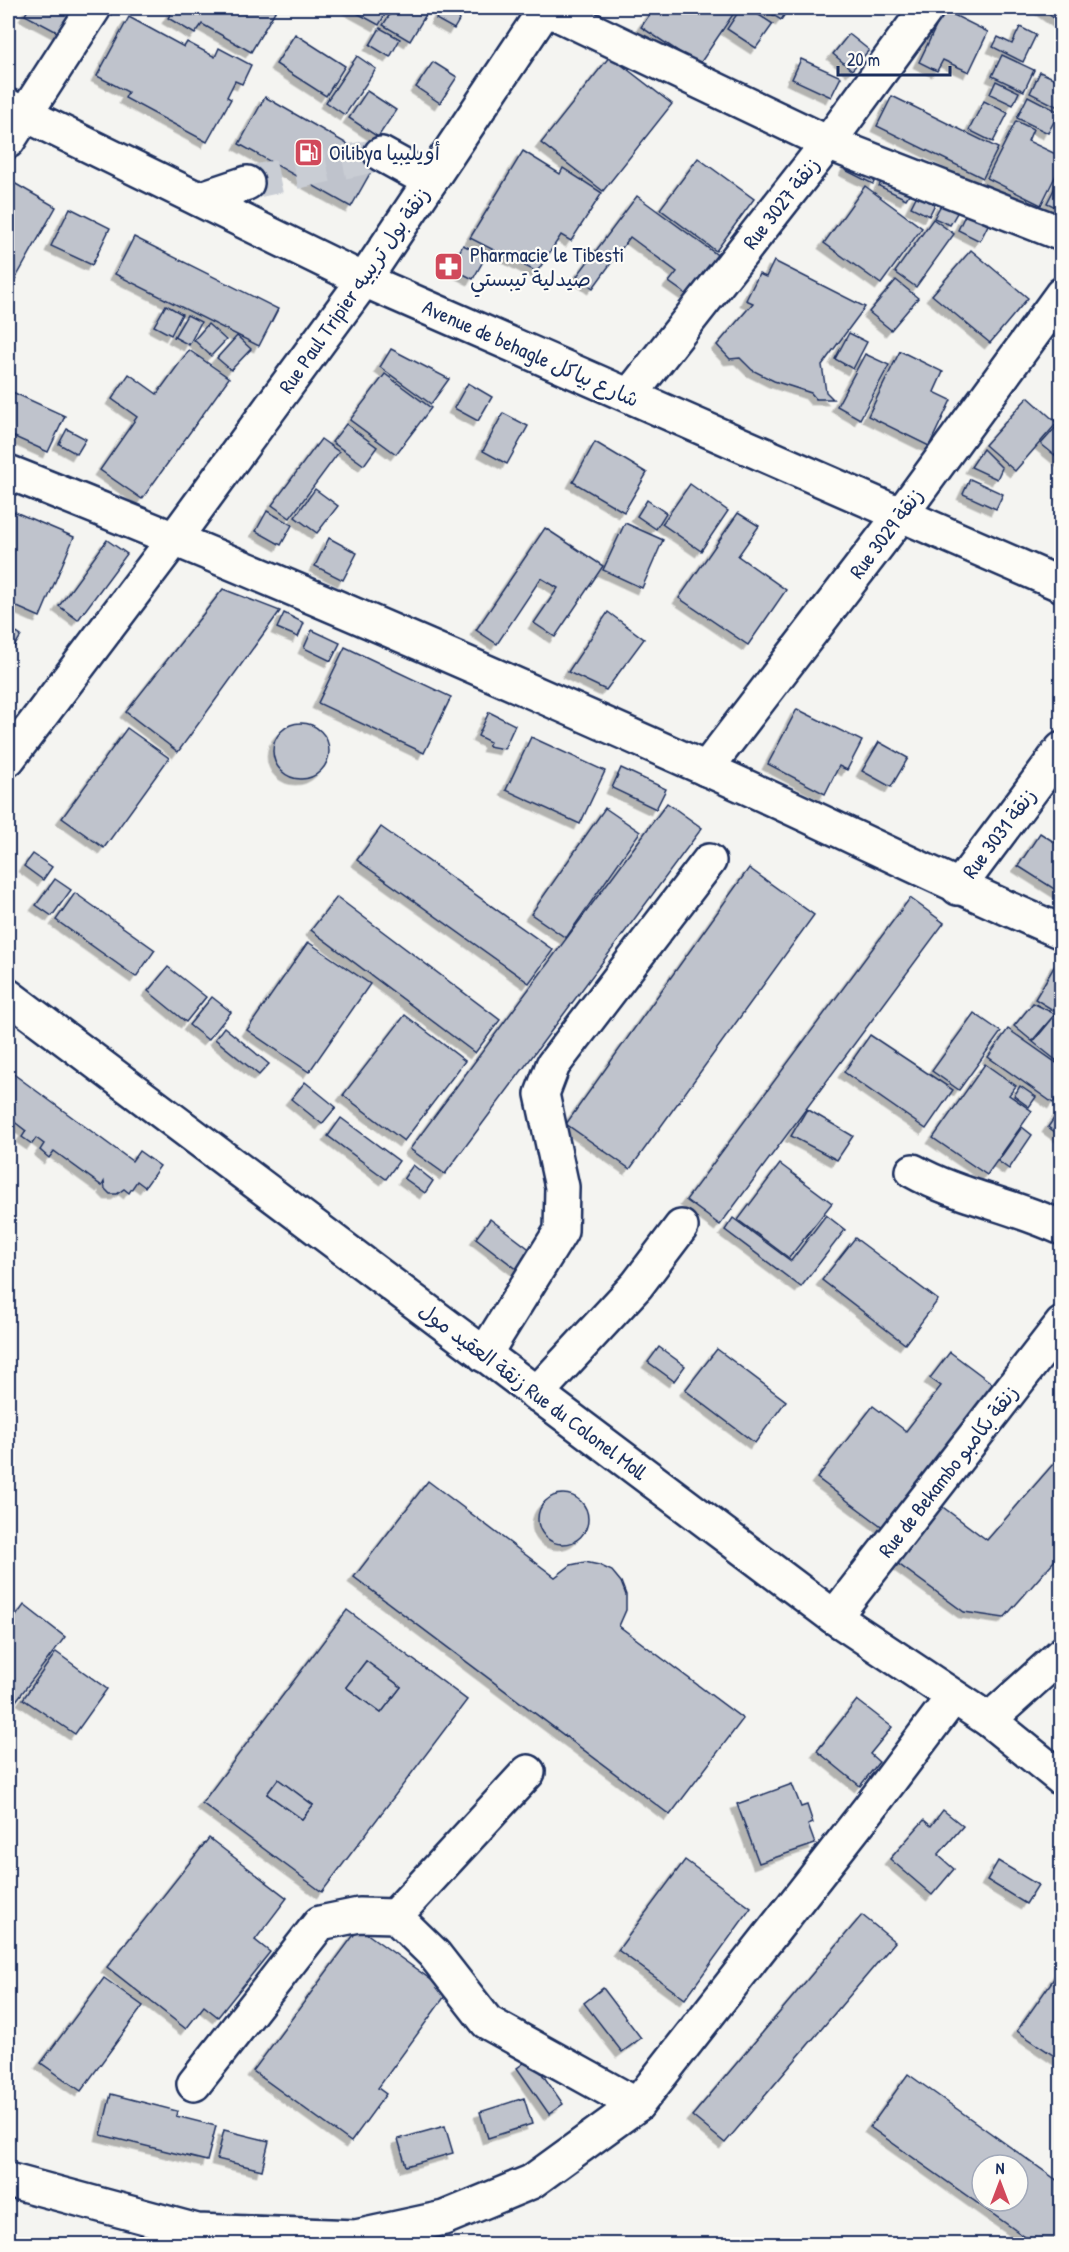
<svg xmlns="http://www.w3.org/2000/svg" width="1069" height="2252" font-family="'Patrick Hand','Playpen Sans Arabic',sans-serif">
  <style>
    .building { fill: #bfc3cc; stroke: #1b2f5e; stroke-width: 1.5; fill-rule: evenodd; filter: url(#shadow) }
    .lines { fill: none; stroke-linecap: round; stroke-linejoin: round }
    .minor-tunnel { stroke: #c9cdd4; stroke-width: 33; stroke-dasharray: 33 16; stroke-linecap: butt }
    .minor-casing { stroke: #1b2f5e; stroke-width: 38 }
    .major-casing { stroke: #1b2f5e; stroke-width: 38 }
    .minor { stroke: #fdfcf7; stroke-width: 33 }
    .major { stroke: #fdfcf7; stroke-width: 33 }
    .labels { text-anchor: middle; dominant-baseline: central; stroke-width: 4.5; stroke-linejoin: round; paint-order: stroke }
    .poi-label { font-size: 21px; fill: #1b2f5e; stroke: #fdfcf7; text-anchor: start }
    .street-label { font-size: 21px; fill: #1b2f5e; stroke: #fdfcf7 }
  </style>
  <defs>
    <filter id="shadow"><feDropShadow dx="-5.5" dy="5.5" stdDeviation="0" flood-color="#0004"/></filter>
  </defs>
  <rect width="100%" height="100%" fill="#f4f4f1"/>
  <filter id="ink" filterUnits="userSpaceOnUse"><feTurbulence type="fractalNoise" baseFrequency=".0167" numOctaves="2"/><feDisplacementMap in="SourceGraphic" scale="12" xChannelSelector="R" yChannelSelector="G"/><feConvolveMatrix kernelMatrix="1 2 1 2 8 2 1 2 1" color-interpolation-filters="sRGB"/></filter>
  <g filter="url(#ink)">
    <!-- building -->
    <g class="building">
      <path d="M29 8H73L59 33 25 15Z"/>
      <path d="M174 8H277L251 52 202 24 195 34 168 18Z"/>
      <path d="M348 8H389L379 25Z"/>
      <path d="M394 8H430L410 41 383 25Z"/>
      <path d="M442 8H466L454 29 436 19Z"/>
      <path d="M654 8H731L736 10 699 65 641 27Z"/>
      <path d="M741 8H748L773 24 756 48 727 29Z"/>
      <path d="M762 8H789L781 20Z"/>
      <path d="M1040 8H1062V24Z"/>
      <path d="M944 10 988 32 969 72 943 60 937 71 919 62Z"/>
      <path d="M129 17 184 47 187 42 215 57 219 48 251 65 242 84 235 81 227 97 231 99 207 142 125 98 128 92 97 76Z"/>
      <path d="M1020 27 1036 35 1023 62 993 47 998 37 1012 44Z"/>
      <path d="M380 28 400 39 390 57 370 45Z"/>
      <path d="M295 34 345 66 326 96 276 64Z"/>
      <path d="M849 34 869 50 852 70 833 54Z"/>
      <path d="M1002 55 1034 70 1024 91 992 76Z"/>
      <path d="M357 56 376 69 345 115 326 102Z"/>
      <path d="M610 56 672 104 603 191 541 143Z"/>
      <path d="M801 59 841 77 831 97 792 79Z"/>
      <path d="M433 62 457 77 440 103 416 87Z"/>
      <path d="M1040 72 1062 82V109L1030 93Z"/>
      <path d="M996 81 1019 92 1013 105 990 94Z"/>
      <path d="M367 91 396 110 378 137 349 118Z"/>
      <path d="M892 96 998 148 983 178 877 126Z"/>
      <path d="M1028 96 1059 112 1048 133 1017 118Z"/>
      <path d="M265 97 377 161 351 207 239 144Z"/>
      <path d="M984 101 1008 113 993 142 969 130Z"/>
      <path d="M1016 121 1033 129 1028 141 1062 157V176L1057 173 1041 205 987 178Z"/>
      <path d="M523 151 560 174 563 168 602 193 571 241 561 235 537 272 470 238Z"/>
      <path d="M852 156 880 169 873 184 845 170Z"/>
      <path d="M698 158 754 199 716 251 660 209Z"/>
      <path d="M885 174 913 188 906 199 879 186Z"/>
      <path d="M1060 178H1062V210L1047 203Z"/>
      <path d="M14 183 56 207 8 292V193Z"/>
      <path d="M865 186 922 228 881 284 824 243Z"/>
      <path d="M918 193 936 202 929 216 911 207Z"/>
      <path d="M637 196 720 257 690 297 669 282 677 272 630 237 593 288 577 276Z"/>
      <path d="M942 203 958 211 950 225 934 218Z"/>
      <path d="M70 208 110 228 92 265 51 246Z"/>
      <path d="M966 213 988 225 980 241 958 230Z"/>
      <path d="M933 219 954 234 916 287 895 272Z"/>
      <path d="M134 237 278 309 259 346 115 274Z"/>
      <path d="M463 245 486 256 473 279 451 268Z"/>
      <path d="M971 250 1028 298 990 343 932 295Z"/>
      <path d="M774 261 865 307 822 365 826 392 833 399H816L811 393 774 381 752 370 740 358 730 359 717 345 753 303 746 300 759 274 766 277Z"/>
      <path d="M896 280 918 298 891 330 869 312Z"/>
      <path d="M166 305 182 314 171 335 154 326Z"/>
      <path d="M187 315 201 322 189 345 174 337Z"/>
      <path d="M208 324 226 340 211 356 194 340Z"/>
      <path d="M849 333 867 342 853 369 835 359Z"/>
      <path d="M237 336 251 349 231 370 217 358Z"/>
      <path d="M391 349 449 379 431 404 380 367Z"/>
      <path d="M189 350 229 378 142 499 100 470 137 417 112 399 129 374 157 394Z"/>
      <path d="M900 351 943 372 934 392 951 400 929 446 868 416Z"/>
      <path d="M865 354 889 365 860 419 837 406Z"/>
      <path d="M385 374 431 408 396 454 350 420Z"/>
      <path d="M468 383 492 397 478 421 454 408Z"/>
      <path d="M8 390 65 416 48 452 8 434Z"/>
      <path d="M1028 397 1057 423 1015 471 985 445Z"/>
      <path d="M503 413 528 426 507 464 483 451Z"/>
      <path d="M346 424 377 447 364 465 332 442Z"/>
      <path d="M1057 426 1062 430V461L1041 444Z"/>
      <path d="M67 429 86 439 77 454 59 444Z"/>
      <path d="M321 439 339 452 290 518 272 505Z"/>
      <path d="M595 442 647 473 624 512 573 482Z"/>
      <path d="M983 449 1002 468 997 479 971 467Z"/>
      <path d="M970 479 1003 494 996 509 963 494Z"/>
      <path d="M690 484 728 511 701 551 662 524Z"/>
      <path d="M315 489 338 506 317 533 295 517Z"/>
      <path d="M647 500 666 513 656 529 637 516Z"/>
      <path d="M8 509 74 537 40 617 8 603Z"/>
      <path d="M267 511 292 525 281 545 256 531Z"/>
      <path d="M738 513 759 526 738 556 786 590 748 645 679 598Z"/>
      <path d="M625 523 663 540 642 588 603 570Z"/>
      <path d="M545 528 603 566 555 637 534 623 558 588 541 578 497 644 476 630Z"/>
      <path d="M329 538 357 553 343 580 315 566Z"/>
      <path d="M107 540 127 554 78 620 59 606Z"/>
      <path d="M223 589 280 611 178 752 126 712Z"/>
      <path d="M608 612 644 639 606 690 568 672Z"/>
      <path d="M284 613 304 623 298 637 277 628Z"/>
      <path d="M8 627 21 636 8 656Z"/>
      <path d="M312 630 340 643 331 661 304 648Z"/>
      <path d="M345 647 451 697 424 753 318 703Z"/>
      <path d="M797 709 862 741 847 770 839 766 825 794 768 764Z"/>
      <path d="M489 712 515 725 504 749 488 746 490 742 478 736Z"/>
      <circle cx="301" cy="751" r="28"/>
      <path d="M127 728 169 758 104 848 62 818Z"/>
      <path d="M531 737 605 771 580 824 506 790Z"/>
      <path d="M879 742 908 758 891 787 862 771Z"/>
      <path d="M621 768 666 789 656 809 612 788Z"/>
      <path d="M667 803 702 828 445 1174 410 1149Z"/>
      <path d="M605 808 640 832 566 938 531 914Z"/>
      <path d="M381 827 553 950 529 983 357 860Z"/>
      <path d="M1040 833 1062 847V894L1018 866Z"/>
      <path d="M33 854 52 867 43 880 24 866Z"/>
      <path d="M749 868 814 915 630 1169 566 1124Z"/>
      <path d="M55 879 71 890 52 916 36 905Z"/>
      <path d="M75 893 155 950 136 977 56 920Z"/>
      <path d="M337 897 500 1020 475 1053 311 930Z"/>
      <path d="M910 898 944 923 720 1225 686 1200Z"/>
      <path d="M308 942 370 984 309 1072 247 1030Z"/>
      <path d="M1057 962 1062 964V996L1053 1010 1035 999Z"/>
      <path d="M168 967 206 997 186 1022 148 991Z"/>
      <path d="M212 997 231 1012 208 1040 189 1025Z"/>
      <path d="M1033 1003 1055 1014 1032 1041 1014 1026Z"/>
      <path d="M974 1013 1001 1032 959 1090 932 1071Z"/>
      <path d="M1057 1013 1062 1016V1065L1033 1042Z"/>
      <path d="M405 1015 465 1061 404 1141 343 1095Z"/>
      <path d="M224 1027 269 1064 259 1075 215 1039Z"/>
      <path d="M1008 1029 1062 1067V1091L1053 1103 988 1057Z"/>
      <path d="M870 1035 953 1090 926 1129 844 1072Z"/>
      <path d="M985 1064 1016 1086 1009 1095 1032 1111 987 1175 933 1138Z"/>
      <path d="M8 1070 132 1161 139 1151 160 1166 145 1187 137 1181 129 1193 124 1189 117 1194H110L105 1189 104 1182 102 1186 54 1151 49 1158 40 1150 44 1144 36 1138 32 1144 22 1137 26 1131 8 1117Z"/>
      <path d="M305 1082 336 1107 322 1124 291 1099Z"/>
      <path d="M1020 1086 1036 1097 1029 1107 1014 1096Z"/>
      <path d="M1062 1107V1137L1048 1127Z"/>
      <path d="M807 1109 853 1136 837 1160 791 1136Z"/>
      <path d="M341 1118 399 1161 386 1179 328 1136Z"/>
      <path d="M1022 1127 1032 1135 1009 1169 998 1161Z"/>
      <path d="M780 1164 832 1203 789 1258 738 1220Z"/>
      <path d="M413 1165 433 1181 425 1193 404 1178Z"/>
      <path d="M826 1215 845 1230 801 1287 725 1230 733 1218 791 1261Z"/>
      <path d="M490 1219 532 1251 523 1258 518 1270 476 1238Z"/>
      <path d="M855 1238 938 1300 905 1344 822 1280Z"/>
      <path d="M659 1347 685 1366 674 1381 648 1362Z"/>
      <path d="M717 1349 786 1401 755 1443 685 1390Z"/>
      <path d="M950 1352 994 1385 884 1528 817 1478 873 1406 906 1431 941 1386 930 1378Z"/>
      <path d="M1061 1455 1062 1552 1004 1618 964 1612 897 1563 940 1505 987 1540Z"/>
      <path d="M428 1481 555 1577 571 1565 585 1562 599 1565 612 1571 621 1582 626 1595V1610L619 1626 743 1719 670 1815 354 1577Z"/>
      <circle cx="563" cy="1519" r="25"/>
      <path d="M24 1605 65 1637 9 1710 8 1627Z"/>
      <path d="M347 1610 467 1700 322 1892 202 1803ZM366 1661 401 1687 381 1713 346 1687ZM278 1779 313 1805 302 1819 267 1794Z"/>
      <path d="M56 1652 107 1689 75 1734 23 1699Z"/>
      <path d="M366 1661 401 1687 381 1713 346 1687Z"/>
      <path d="M857 1700 892 1727 870 1754 879 1762 860 1786 817 1751Z"/>
      <path d="M278 1779 313 1805 302 1819 267 1794Z"/>
      <path d="M792 1784 801 1807 807 1805 813 1823 808 1825 815 1844 759 1863 737 1804Z"/>
      <path d="M943 1810 963 1826 938 1855 954 1869 932 1895 890 1859 924 1820 931 1826Z"/>
      <path d="M209 1838 287 1898 255 1940 270 1952 218 2017 204 2006 186 2029 107 1967Z"/>
      <path d="M685 1860 751 1908 685 1999 618 1950Z"/>
      <path d="M998 1861 1038 1885 1026 1904 987 1880Z"/>
      <path d="M862 1915 895 1942 725 2143 692 2116Z"/>
      <path d="M359 1928 448 1992 378 2088 386 2094 351 2142 253 2071Z"/>
      <path d="M1062 1967V2061L1017 2031Z"/>
      <path d="M104 1978 143 2006 81 2091 41 2063Z"/>
      <path d="M603 1988 641 2038 622 2052 584 2003Z"/>
      <path d="M531 2058 563 2104 549 2114 517 2068Z"/>
      <path d="M908 2074 1062 2184V2244H1035L870 2127ZM982 2165H1018V2201H982Z"/>
      <path d="M111 2094 177 2111 176 2116 216 2126 207 2161 101 2135Z"/>
      <path d="M524 2098 532 2124 488 2138 480 2112Z"/>
      <path d="M445 2126 453 2153 406 2166 398 2139Z"/>
      <path d="M224 2130 269 2141 262 2170 217 2159Z"/>
    </g>
    <g class="lines">
      <!-- minor-tunnel -->
      <path class="minor-tunnel" d="M247 183 381 154"/>
      <defs>
        <g id="minor">
          <path d="M545 8 828 143 1062 234"/>
          <path d="M8 106 364 280 1062 585"/>
          <path d="M8 141 94 8"/>
          <path d="M381 154 430 181"/>
          <path d="M199 199 247 183"/>
          <path d="M630 395 828 143 927 8"/>
          <path d="M8 472C242 564 474 665 704 768 824 821 941 881 1062 932"/>
          <path d="M8 759 175 538 364 280 546 8"/>
          <path d="M706 769 900 516 1062 294"/>
          <path d="M958 888 1062 749"/>
          <path d="M913 1171C957 1196 1013 1205 1062 1228"/>
          <path d="M484 1355 561 1231 562 1187 542 1094 553 1065 709 861"/>
          <path d="M536 1394 637 1285 681 1227"/>
          <path d="M834 1617 1062 1324"/>
          <path d="M395 1916 528 1772"/>
          <path d="M194 2084 320 1923 359 1915 395 1916 434 1954 487 2022 637 2105"/>
          <path d="M8 2180 197 2231 356 2237 444 2218 531 2182 637 2105 868 1810 953 1697"/>
        </g>
        <g id="major">
          <path d="M8 996 834 1617 989 1720 1062 1779"/>
          <path d="M989 1720 1062 1654"/>
        </g>
      </defs>
      <!-- minor casing -->
      <use href="#minor" class="minor-casing"/>
      <!-- major casing -->
      <use href="#major" class="major-casing"/>
      <!-- minor -->
      <use href="#minor" class="minor"/>
      <!-- major -->
      <use href="#major" class="major"/>
    </g>
  </g>
  <!-- icons -->
  <defs>
    <symbol id="fuel-square" viewBox="-11 -11 22 22"><rect x="-9" y="-9" width="18" height="18" rx="4" fill="#d1495b" stroke="#fdfcf7"/><path d="M-5.5-6h7V0h2V4h1.3V-2.5L3-4.5l.8-.8L6-3V5H2.5V1h-1V6h-7ZM-4.2-4.7v3.2H.2V-4.7Z" fill="#fff"/></symbol>
    <symbol id="pharmacy-square" viewBox="-11 -11 22 22"><rect x="-9" y="-9" width="18" height="18" rx="4" fill="#d1495b" stroke="#fdfcf7"/><path d="M-2-6h4v4h4v4h-4v4h-4v-4h-4v-4h4Z" fill="#fff"/></symbol>
  </defs>
  <g fill-rule="evenodd">
    <use href="#fuel-square" x="292" y="136" width="33" height="33"/>
    <use href="#pharmacy-square" x="432" y="250" width="33" height="33"/>
  </g>
  <g class="labels">
    <!-- poi labels -->
    <g class="poi-label">
      <text x="329" y="152">Oilibya أويليبيا</text>
      <text x="470" y="254">Pharmacie le Tibesti<tspan x="470" dy="24">صيدلية تيبستي</tspan></text>
    </g>
    <!-- street labels -->
    <g class="street-label">
      <text transform="translate(781 203) rotate(-52)">Rue 3027 زنقة</text>
      <text transform="translate(354 290) rotate(-55)">Rue Paul Tripier زنقة بول تريبيه</text>
      <text transform="translate(531 353) rotate(24)">Avenue de behagle شارع بياكل</text>
      <text transform="translate(886 533) rotate(-53)">Rue 3029 زنقة</text>
      <text transform="translate(999 833) rotate(-53)">Rue 3031 زنقة</text>
      <text transform="translate(533 1391) rotate(37)">زنقة العقيد مول Rue du Colonel Moll</text>
      <text transform="translate(948 1471) rotate(-52)">Rue de Bekambo زنقة بكامبو</text>
    </g>
  </g>
  <!-- margin -->
  <rect width="1069" height="2252" fill="none" stroke="#fdfcf7" stroke-width="30"/>
  <rect x="15" y="15" width="1039" height="2222" fill="none" stroke="#1b2f5e" stroke-width="2" filter="url(#ink)"/>
  <!-- north arrow -->
  <g transform="translate(1000 2183)"><circle r="28" fill="#fdfcf7" stroke="#a3aaba" stroke-width="1.5"/>
  <path d="M0-4.5L10 22L0 15L-10 22Z" fill="#d1495b"/>
  <text y="-9" font-size="16" font-weight="bold" text-anchor="middle" fill="#1b2f5e">N</text>
  </g>
  <!-- scale -->
  <path d="M838 66v9h112v-9" fill="none" stroke="#1b2f5e" stroke-width="3"/>
  <text x="847" y="66" font-size="18" fill="#1b2f5e" stroke="#fdfcf7" stroke-width="4.5" paint-order="stroke">20 m</text>
</svg>
